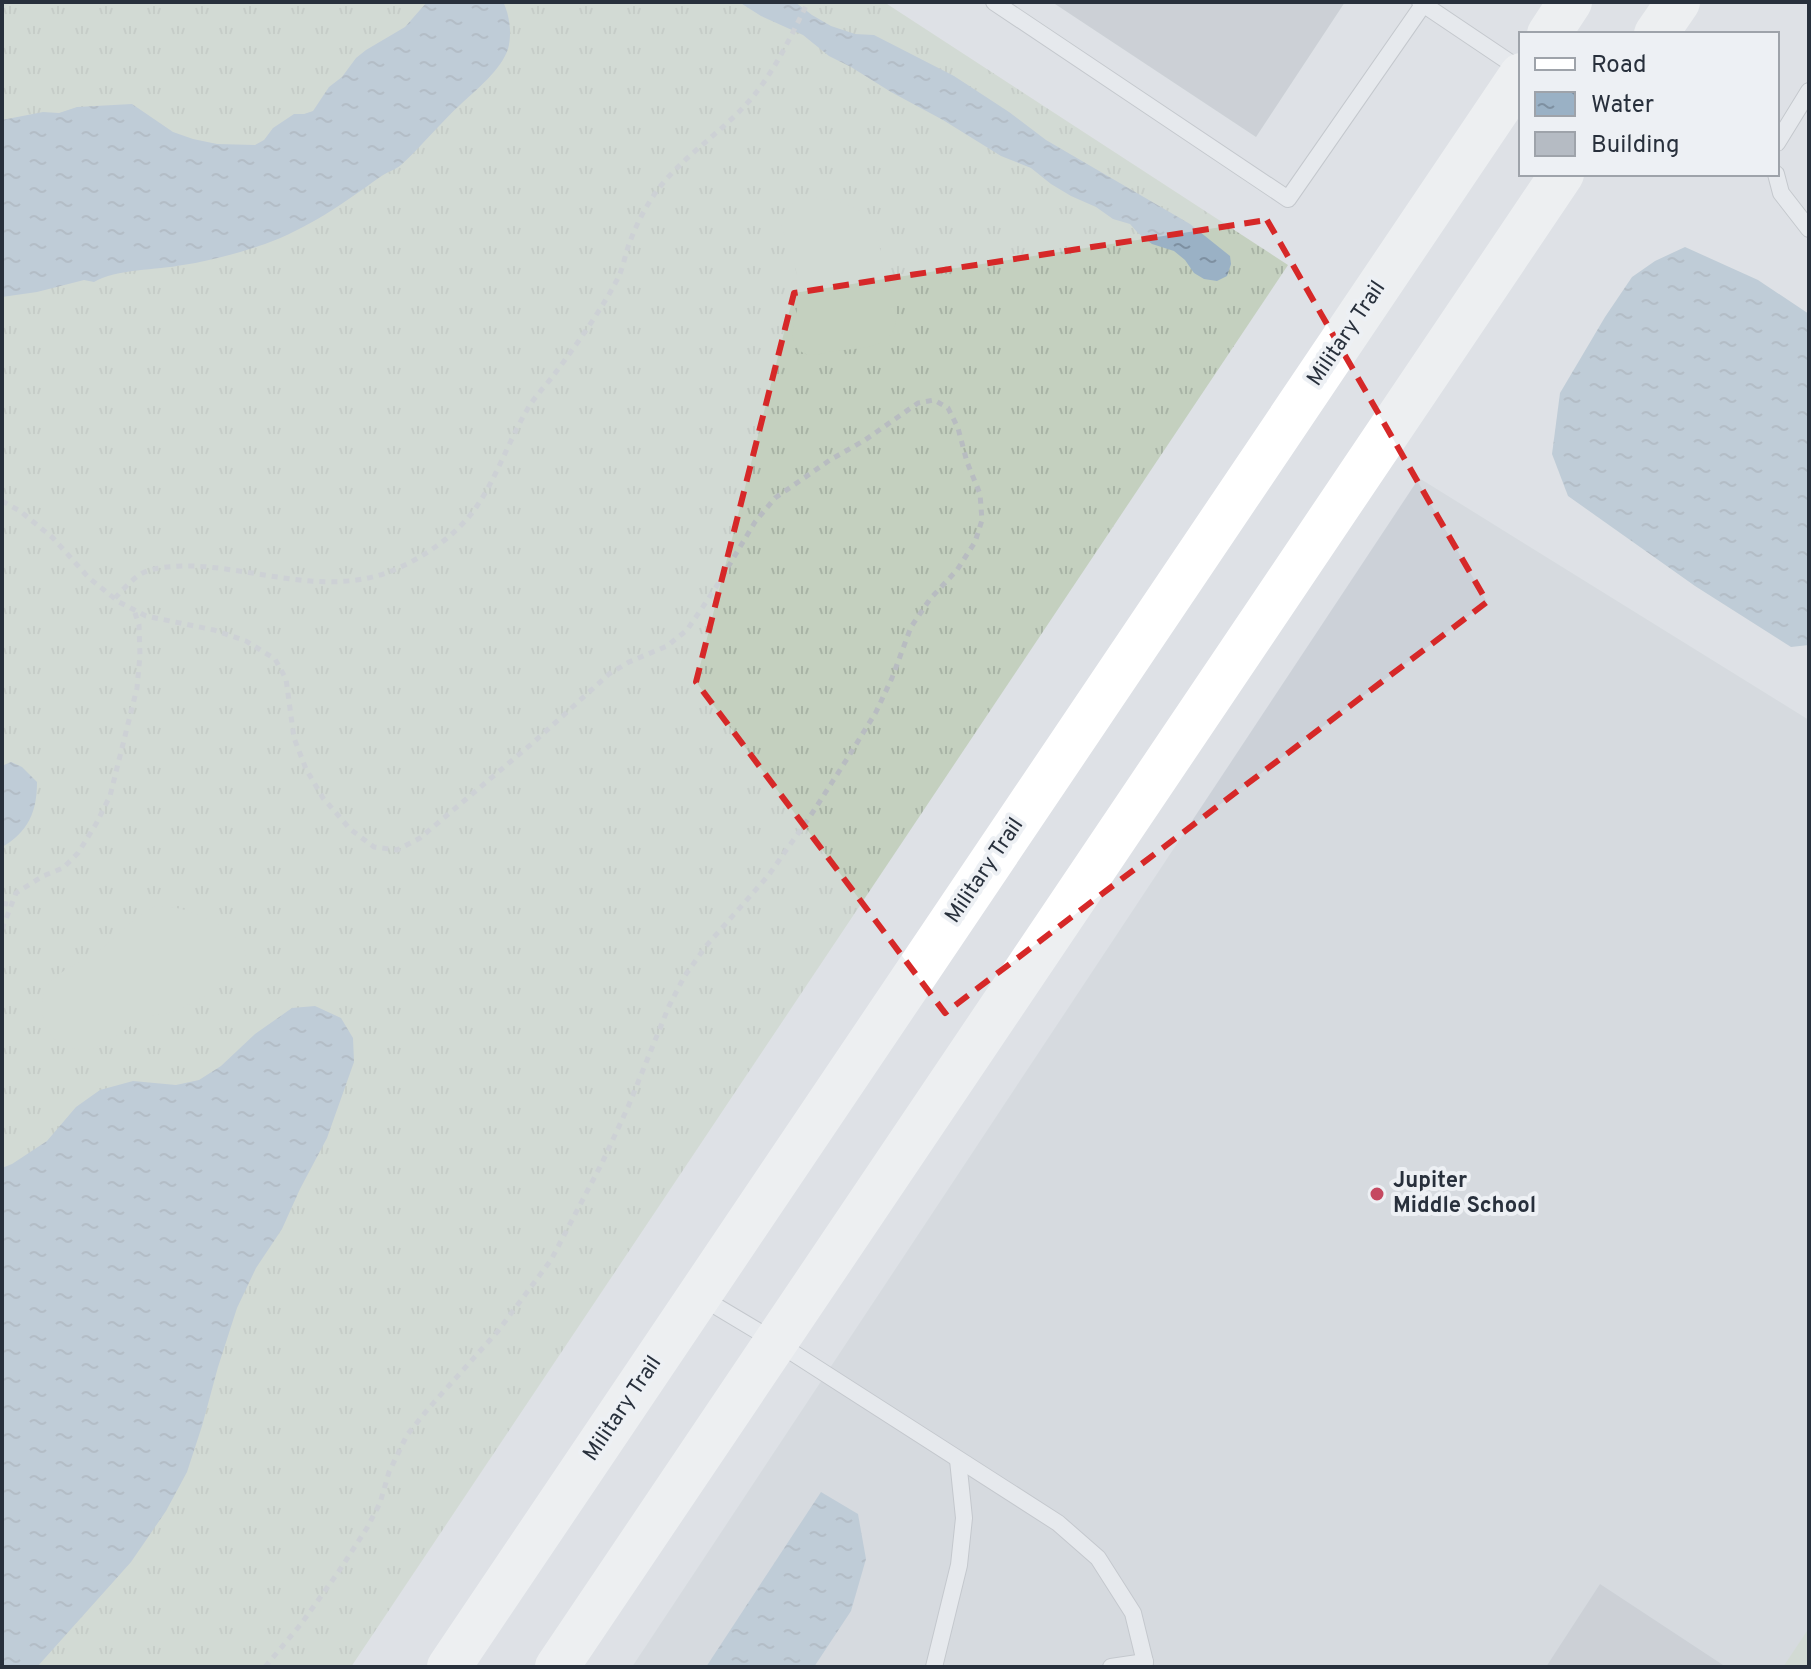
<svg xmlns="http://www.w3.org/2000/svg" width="1811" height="1669" font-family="Overpass,sans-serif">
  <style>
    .built { fill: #ccd1d8 }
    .grass { fill: url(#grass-tufts) }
    .pitch { fill: #c4d0bf }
    .water { fill: url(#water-ripples) }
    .building { fill: #b5bbc3 }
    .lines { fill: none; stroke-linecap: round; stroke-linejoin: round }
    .lane-casing { stroke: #a4a8b0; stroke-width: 18 }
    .path { stroke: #b8bcc1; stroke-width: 5; stroke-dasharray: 6 6; stroke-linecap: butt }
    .lane { stroke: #f0f2f5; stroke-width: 16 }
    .secondary { stroke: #fff; stroke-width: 44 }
    .marked { fill: none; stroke: #d62828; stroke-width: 6; stroke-dasharray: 16 10; stroke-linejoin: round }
    .poi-dot { fill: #c54961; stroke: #edf0f4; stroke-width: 3 }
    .labels { text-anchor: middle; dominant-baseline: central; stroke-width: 8; stroke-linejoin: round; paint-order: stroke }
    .street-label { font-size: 22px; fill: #28303c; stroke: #edf0f4 }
    .poi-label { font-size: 22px; font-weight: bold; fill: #28303c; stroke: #edf0f4; text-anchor: start }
  </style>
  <defs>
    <pattern id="grass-tufts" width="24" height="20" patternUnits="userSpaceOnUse" patternTransform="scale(2)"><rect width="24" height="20" fill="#c4d0bf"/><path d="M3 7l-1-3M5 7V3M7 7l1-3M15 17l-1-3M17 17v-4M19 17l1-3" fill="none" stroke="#a8b3a5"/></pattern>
    <pattern id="water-ripples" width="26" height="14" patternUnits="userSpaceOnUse" patternTransform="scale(2)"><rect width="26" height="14" fill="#9ab1c5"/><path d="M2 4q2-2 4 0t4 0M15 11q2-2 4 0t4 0" fill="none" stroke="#7e90a1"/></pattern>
  </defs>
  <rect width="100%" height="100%" fill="#dee1e6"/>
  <!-- built -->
  <path class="built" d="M1419 478 1809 720V1667H632Z"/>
  <!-- grass -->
  <path class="grass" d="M2 2H884L1288 265 351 1667H2Z"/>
  <!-- pitch -->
  <g class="pitch">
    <path d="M811 197C831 200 852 202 868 217 882 230 879 257 884 275 888 287 896 297 897 310 897 319 895 331 888 338 873 351 848 348 829 352 817 355 805 359 796 346 789 335 795 323 797 311 798 303 798 294 798 286 797 264 787 243 780 222 786 206 794 200 811 197Z"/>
    <path d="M155 906C165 907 176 907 185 910 209 918 263 940 240 972 231 984 186 1007 172 1012 164 1014 155 1014 148 1017 125 1025 109 1048 84 1050 72 1050 59 1044 51 1036 45 1029 42 1017 42 1007 41 973 76 968 98 951 119 935 132 919 155 906Z"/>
    <path d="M1809 1628V1667H1783Z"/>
  </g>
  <!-- water -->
  <g class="water">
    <path d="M427 2H503C510 15 512 35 508 49 501 70 476 90 461 104 440 123 422 146 401 165 395 170 387 172 380 177 344 203 307 229 265 244 239 253 210 261 183 265 157 270 116 269 94 282L84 280 37 292 2 297V120L43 112 59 113 77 107 132 104 173 132 193 139 217 144 255 145 264 140 273 128 294 114H304L313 111 329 87 342 77 356 58 366 50 405 27Z"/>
    <path d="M739 2H795L812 15 831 26 855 34 874 35 954 76 1009 112 1046 140 1190 224 1230 256 1231 264 1227 276 1217 281 1204 279 1194 273 1185 260 1174 251 1152 244 1138 233 1130 224 1113 219 1096 207 1071 196 1051 184 1031 168 1001 156 943 120 891 92 851 67 829 56 803 35 761 16Z"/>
    <path d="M1685 247 1758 280 1809 314V645L1791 647 1695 586 1568 496 1552 454 1560 393 1605 317 1632 277 1655 261Z"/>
    <path d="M11 762 22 767 37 782C37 812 28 832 2 847V766Z"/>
    <path d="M315 1006 341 1018 353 1038 354 1062 327 1138 300 1189 282 1229 256 1268 237 1308 218 1367 202 1426 187 1472 166 1511 131 1562 37 1667H2V1168L12 1164 47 1141 76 1107 100 1090 133 1081 176 1085 199 1080 221 1066 255 1034 292 1008Z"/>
    <path d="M821 1492 858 1514 866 1559 851 1611 814 1667H706Z"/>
  </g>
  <!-- building -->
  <g class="building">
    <path d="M1052 2H1345L1256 137Z"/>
    <path d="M1600 1584 1723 1665 1721 1667H1546Z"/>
  </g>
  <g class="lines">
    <defs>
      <g id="lane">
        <path d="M994 2 1288 199 1425 2"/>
        <path d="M1420 2 1521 70"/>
        <path d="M1777 143 1809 91"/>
        <path d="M1776 174 1781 193 1809 229"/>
        <path d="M699 1296 776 1342 1058 1523 1098 1558 1133 1613 1145 1662 1144 1667"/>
        <path d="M934 1667 959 1565 964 1518 958 1460"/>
        <path d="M1111 1667 1145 1662"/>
      </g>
    </defs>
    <!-- lane casing -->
    <use href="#lane" class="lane-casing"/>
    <!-- path -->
    <g class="path">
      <path d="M2 501 20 511 53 538 89 578 119 602 146 616 214 630 246 641 275 659 286 679 294 738 306 769 323 798 350 829 374 847 397 850 420 838 535 741 609 674 629 662 667 646 687 630 713 592 755 522 775 498 830 460 865 440 918 403 934 400 948 408 958 428 967 462 980 494 982 520 975 542 957 570 930 599 911 627 892 678 876 712 847 759 811 815 768 876 706 946 684 977 669 1006 628 1107 602 1163 551 1260 498 1331 428 1409 407 1435 389 1472 380 1503 367 1528 337 1574 301 1624 265 1667"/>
      <path d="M115 598C124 589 134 576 147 571 163 566 178 566 194 566 258 569 323 595 386 573 419 561 457 536 477 506 498 475 510 437 530 405 538 393 548 383 556 372 577 344 604 306 619 276 623 267 625 256 628 247 635 227 646 205 659 188 685 155 722 132 750 100 775 71 791 36 808 2"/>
      <path d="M2 903 12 905"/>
      <path d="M2 929 16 893 43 876 63 868 78 853 96 824 110 796 137 688 140 655 139 625 134 610"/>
    </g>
    <!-- lane -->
    <use href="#lane" class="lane"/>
    <!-- secondary -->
    <g class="secondary">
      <path d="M1549 34 1570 2"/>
      <path d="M1656 34 1678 2"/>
      <path d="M449 1667 1521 75"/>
      <path d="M557 1667 1562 174"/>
    </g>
  </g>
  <!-- marked area -->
  <path d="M0 0H1811V1669H0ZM1267 220 1487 602 945 1013 696 682 794 293Z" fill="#dee1e6" fill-opacity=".55" fill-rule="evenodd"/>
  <path class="marked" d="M1267 220 1487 602 945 1013 696 682 794 293Z"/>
  <!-- markers -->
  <circle class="poi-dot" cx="1377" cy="1194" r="8"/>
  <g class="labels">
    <!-- street labels -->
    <g class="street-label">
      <text transform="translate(1347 334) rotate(-56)">Military Trail</text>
      <text transform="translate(985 871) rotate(-56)">Military Trail</text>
      <text transform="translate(623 1409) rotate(-56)">Military Trail</text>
    </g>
    <!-- poi labels -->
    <g class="poi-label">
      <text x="1393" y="1181">Jupiter<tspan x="1393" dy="25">Middle School</tspan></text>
    </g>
  </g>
  <!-- border -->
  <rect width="1811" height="1669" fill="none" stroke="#28303c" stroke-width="8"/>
  <!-- legend -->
  <rect x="1519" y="32" width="260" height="144" fill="#edf0f4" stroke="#9ea3aa" stroke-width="2"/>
  <rect x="1535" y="58" width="40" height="12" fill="#ffffff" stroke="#9ea3aa" stroke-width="2"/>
  <text x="1591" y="72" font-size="24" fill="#28303c">Road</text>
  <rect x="1535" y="92" width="40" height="24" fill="url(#water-ripples)" stroke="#9ea3aa" stroke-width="2"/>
  <text x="1591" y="112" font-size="24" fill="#28303c">Water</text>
  <rect x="1535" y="132" width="40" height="24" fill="#b5bbc3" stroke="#9ea3aa" stroke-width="2"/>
  <text x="1591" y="152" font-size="24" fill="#28303c">Building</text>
</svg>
